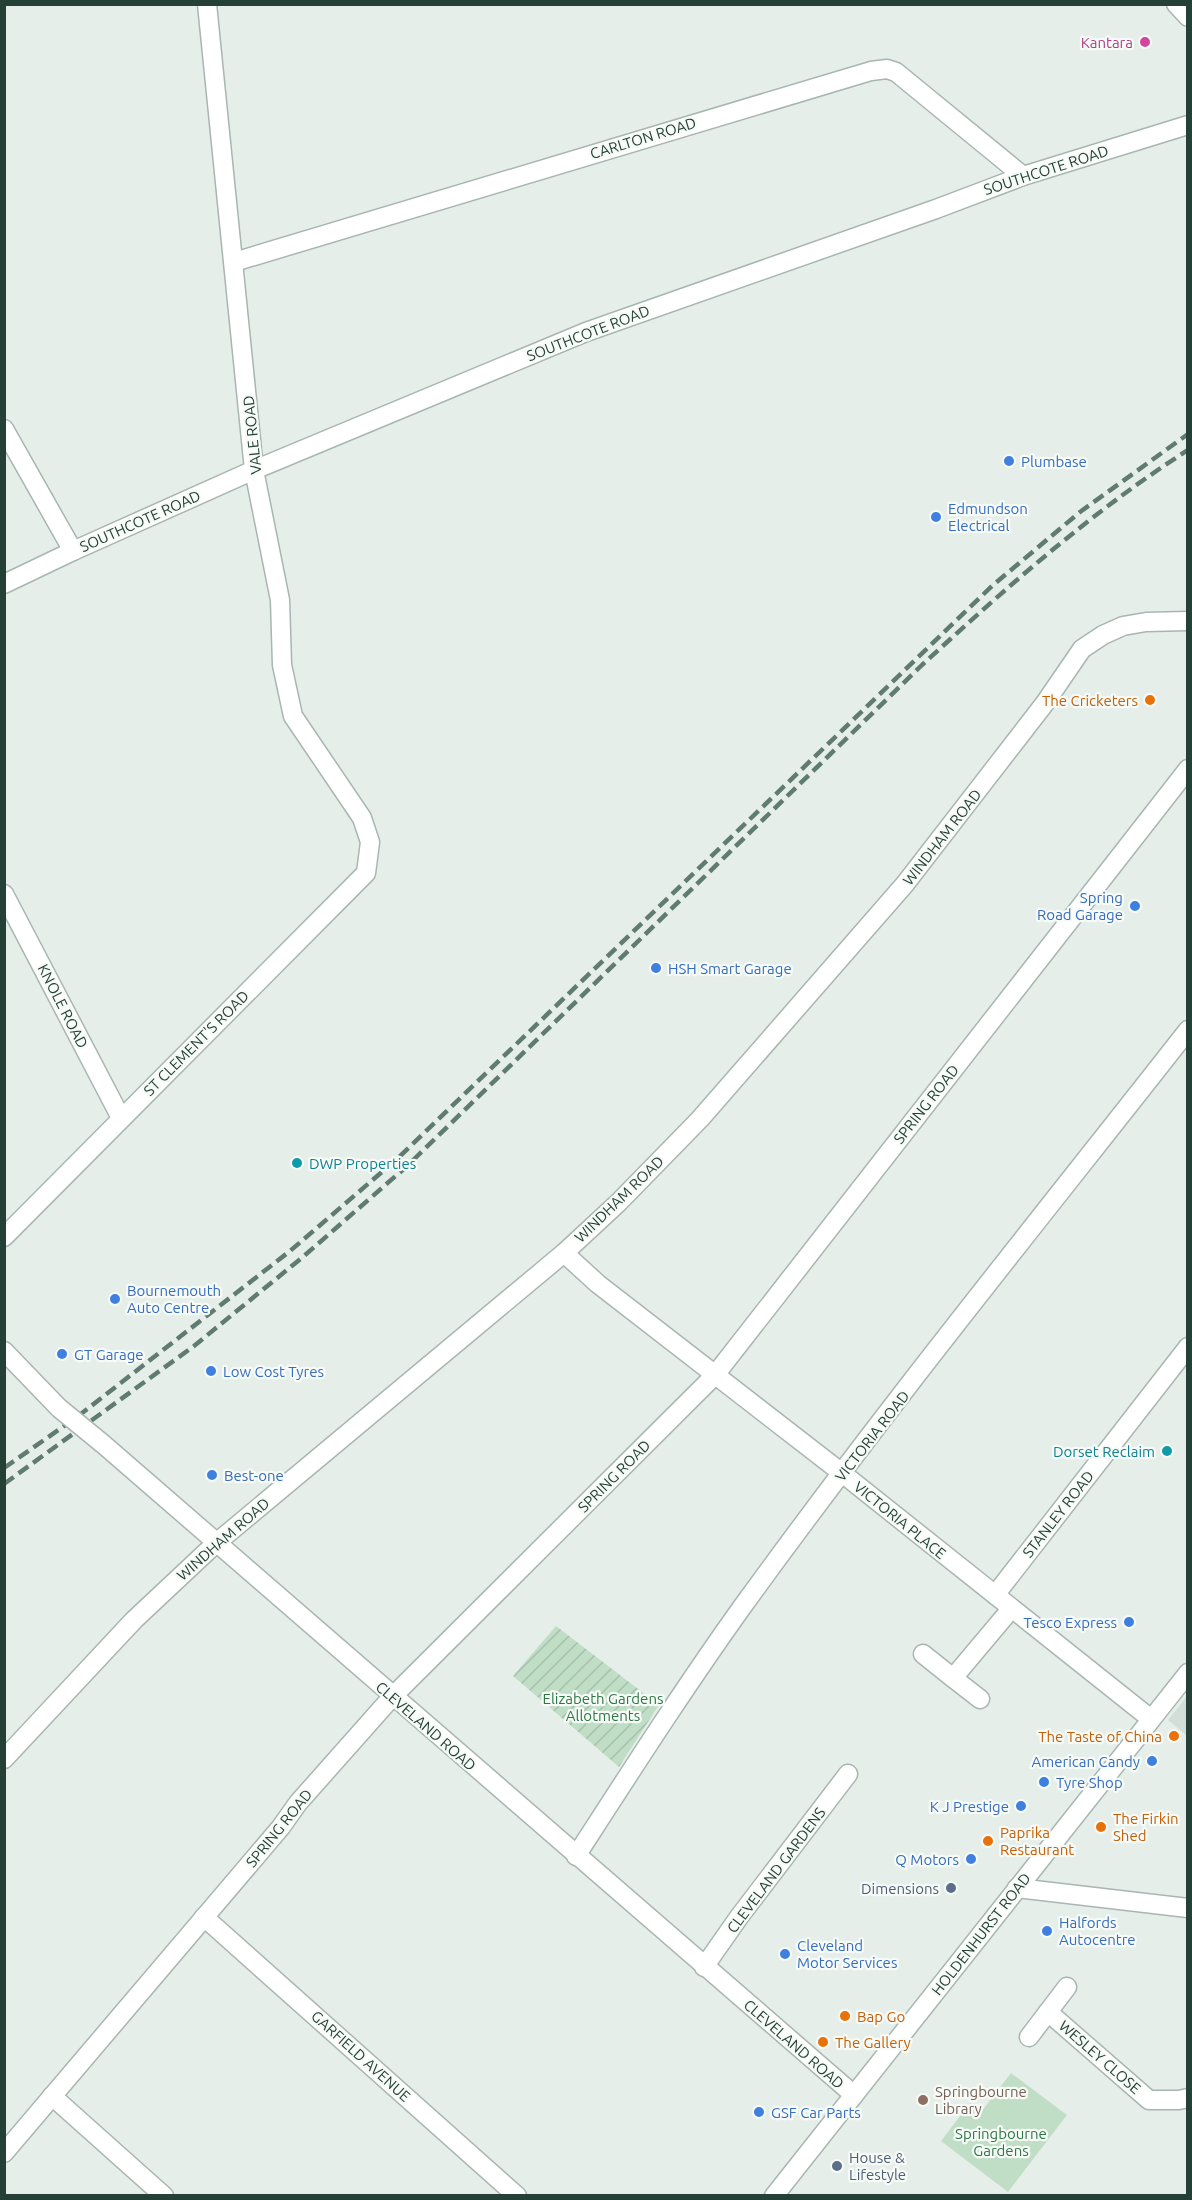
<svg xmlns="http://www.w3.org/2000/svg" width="1192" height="2200" font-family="Ubuntu,sans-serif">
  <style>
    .built { fill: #d4ded9 }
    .green { fill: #c0dec6 }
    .garden { fill: url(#garden-furrows) }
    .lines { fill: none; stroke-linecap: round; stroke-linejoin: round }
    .minor-casing { stroke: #a8b6b1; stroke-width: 21 }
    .tertiary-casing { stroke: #a8b6b1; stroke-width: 21 }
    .minor { stroke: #fff; stroke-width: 18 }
    .tertiary { stroke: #fff; stroke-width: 18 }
    .rail { stroke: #607b72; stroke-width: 4.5; stroke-dasharray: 12 6; stroke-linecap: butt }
    .tertiary-bridge-casing { stroke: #a8b6b1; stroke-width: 21; stroke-linecap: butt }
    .tertiary-bridge { stroke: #fff; stroke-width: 18 }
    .hotel-dot { fill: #d1479c; stroke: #f7fbf8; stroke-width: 2 }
    .shop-dot { fill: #3f7fe0; stroke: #f7fbf8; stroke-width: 2 }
    .food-dot { fill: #e8710a; stroke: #f7fbf8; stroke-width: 2 }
    .culture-dot { fill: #0f9aa8; stroke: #f7fbf8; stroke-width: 2 }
    .service-dot { fill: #5c6f8a; stroke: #f7fbf8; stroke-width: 2 }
    .education-dot { fill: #8d6e63; stroke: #f7fbf8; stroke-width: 2 }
    .labels { text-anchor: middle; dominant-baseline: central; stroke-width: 4.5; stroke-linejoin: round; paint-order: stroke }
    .hotel-label { font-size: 15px; fill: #b23c85; stroke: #f7fbf8; text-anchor: end }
    .street-label { font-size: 15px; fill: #254037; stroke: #f7fbf8 }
    .shop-label { font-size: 15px; fill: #366cbe; stroke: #f7fbf8; text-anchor: start }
    .food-label { font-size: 15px; fill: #c56008; stroke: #f7fbf8; text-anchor: start }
    .culture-label { font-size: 15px; fill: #0d838f; stroke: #f7fbf8; text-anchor: start }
    .park-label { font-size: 15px; fill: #307646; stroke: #f7fbf8 }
    .service-label { font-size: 15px; fill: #4e5e75; stroke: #f7fbf8; text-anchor: end }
    .education-label { font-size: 15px; fill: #785e54; stroke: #f7fbf8; text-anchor: start }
  </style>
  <defs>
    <pattern id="garden-furrows" width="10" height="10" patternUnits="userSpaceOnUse" patternTransform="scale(1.5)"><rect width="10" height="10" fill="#c0dec6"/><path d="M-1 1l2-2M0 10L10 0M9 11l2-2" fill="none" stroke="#a5c0ab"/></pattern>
  </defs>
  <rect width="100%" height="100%" fill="#e6eeea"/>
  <!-- built -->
  <path class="built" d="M1187 1696V1736L1168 1720Z"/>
  <!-- green -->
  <path class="green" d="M1011 2073 1067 2115 1008 2192 941 2141 970 2103 981 2112Z"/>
  <!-- garden -->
  <path class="garden" d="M556 1626 659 1705 619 1767 513 1676Z"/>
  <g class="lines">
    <defs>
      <g id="minor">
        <path d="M207 4 254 470"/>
        <path d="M1176 4 1188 17"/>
        <path d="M234 262 871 71 887 69 896 72 1023 176"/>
        <path d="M4 429 73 551"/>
        <path d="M4 584 73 551 254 470 586 332 936 209 1023 176 1188 125"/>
        <path d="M4 894 121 1118"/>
        <path d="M564 1253 598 1284 842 1473 1151 1719"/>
        <path d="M995 1595 1188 1347"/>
        <path d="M923 1654 953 1678"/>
        <path d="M980 1699 953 1678 1011 1609"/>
        <path d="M4 1759 134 1620 215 1544 564 1253 618 1203 700 1119 905 884 1045 703 1082 649 1103 635 1123 626 1146 622 1188 621"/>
        <path d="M576 1856C631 1771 686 1685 745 1603 887 1407 1039 1220 1188 1030"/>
        <path d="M1017 1888 1188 1908"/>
        <path d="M204 1917 517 2196"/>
        <path d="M704 1967 739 1917 848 1774"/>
        <path d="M1048 2012 1149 2100H1179L1188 2098"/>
        <path d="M1029 2037 1067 1987"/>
        <path d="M52 2096 164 2196"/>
        <path d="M4 2153 281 1827 298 1803 392 1697 715 1375 1188 769"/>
      </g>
      <g id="tertiary">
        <path d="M4 1237 366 873 370 842 362 818 293 716 282 665 280 600 254 470"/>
        <path d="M4 1351 59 1408"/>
        <path d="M103 1444 854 2095"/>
        <path d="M774 2196 1188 1673"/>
      </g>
    </defs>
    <!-- minor casing -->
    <use href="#minor" class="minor-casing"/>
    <!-- tertiary casing -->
    <use href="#tertiary" class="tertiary-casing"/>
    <!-- minor -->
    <use href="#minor" class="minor"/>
    <!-- tertiary -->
    <use href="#tertiary" class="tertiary"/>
    <!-- rail -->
    <g class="rail">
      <path d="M4 1468 77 1417 290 1251 397 1159 992 586 1080 512 1188 434"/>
      <path d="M4 1484 194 1346 304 1256 406 1167 922 665C1006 588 1091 512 1188 450"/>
    </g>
    <defs>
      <path id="tertiary-bridge" d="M59 1408 103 1444"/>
    </defs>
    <!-- tertiary-bridge casing -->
    <use href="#tertiary-bridge" class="tertiary-bridge-casing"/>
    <!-- tertiary-bridge -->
    <use href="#tertiary-bridge" class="tertiary-bridge"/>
  </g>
  <!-- markers -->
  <circle class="hotel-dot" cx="1145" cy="42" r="6"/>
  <g class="shop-dot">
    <circle cx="1009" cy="461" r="6"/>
    <circle cx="936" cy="517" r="6"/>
    <circle cx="1135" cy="906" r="6"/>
    <circle cx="656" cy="968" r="6"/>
    <circle cx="115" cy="1299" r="6"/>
    <circle cx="62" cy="1354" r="6"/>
    <circle cx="211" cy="1371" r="6"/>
    <circle cx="212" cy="1475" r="6"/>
    <circle cx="1129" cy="1622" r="6"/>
    <circle cx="1152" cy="1761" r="6"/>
    <circle cx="1044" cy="1782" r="6"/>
    <circle cx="1021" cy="1806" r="6"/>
    <circle cx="971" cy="1859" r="6"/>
    <circle cx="1047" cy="1931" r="6"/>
    <circle cx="785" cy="1954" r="6"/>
    <circle cx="759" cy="2112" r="6"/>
  </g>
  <g class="food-dot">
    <circle cx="1150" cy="700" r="6"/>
    <circle cx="1174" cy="1736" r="6"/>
    <circle cx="1101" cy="1827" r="6"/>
    <circle cx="988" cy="1841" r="6"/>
    <circle cx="845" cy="2016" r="6"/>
    <circle cx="823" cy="2042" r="6"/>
  </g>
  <g class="culture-dot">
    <circle cx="297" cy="1163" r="6"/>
    <circle cx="1167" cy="1451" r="6"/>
  </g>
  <g class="service-dot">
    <circle cx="951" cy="1888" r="6"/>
    <circle cx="837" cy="2166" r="6"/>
  </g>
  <circle class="education-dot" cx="923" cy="2100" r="6"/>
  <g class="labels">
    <!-- hotel labels -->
    <g class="hotel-label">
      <text x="1133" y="42">Kantara</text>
    </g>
    <!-- street labels -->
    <g class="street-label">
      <text transform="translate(643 138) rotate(-17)">CARLTON ROAD</text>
      <text transform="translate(1046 170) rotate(-18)">SOUTHCOTE ROAD</text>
      <text transform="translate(588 333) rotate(-21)">SOUTHCOTE ROAD</text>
      <text transform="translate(252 435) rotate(-96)">VALE ROAD</text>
      <text transform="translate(140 521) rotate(-24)">SOUTHCOTE ROAD</text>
      <text transform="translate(942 837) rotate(-52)">WINDHAM ROAD</text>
      <text transform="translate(63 1006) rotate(63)">KNOLE ROAD</text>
      <text transform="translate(196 1043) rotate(-45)">ST CLEMENT'S ROAD</text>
      <text transform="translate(926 1104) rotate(-52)">SPRING ROAD</text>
      <text transform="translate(619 1199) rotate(-44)">WINDHAM ROAD</text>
      <text transform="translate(872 1436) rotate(-52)">VICTORIA ROAD</text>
      <text transform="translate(614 1476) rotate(-45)">SPRING ROAD</text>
      <text transform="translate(1058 1514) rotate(-52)">STANLEY ROAD</text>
      <text transform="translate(900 1520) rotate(39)">VICTORIA PLACE</text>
      <text transform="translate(223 1539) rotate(-41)">WINDHAM ROAD</text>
      <text transform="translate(426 1726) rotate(41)">CLEVELAND ROAD</text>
      <text transform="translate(279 1828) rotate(-51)">SPRING ROAD</text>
      <text transform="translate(776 1870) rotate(-53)">CLEVELAND GARDENS</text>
      <text transform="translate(981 1934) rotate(-52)">HOLDENHURST ROAD</text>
      <text transform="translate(794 2044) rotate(41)">CLEVELAND ROAD</text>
      <text transform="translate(361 2056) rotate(42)">GARFIELD AVENUE</text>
      <text transform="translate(1100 2057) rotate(41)">WESLEY CLOSE</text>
    </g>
    <!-- shop labels -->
    <g class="shop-label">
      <text x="1021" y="461">Plumbase</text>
      <text x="948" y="508">Edmundson<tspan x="948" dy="17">Electrical</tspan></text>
      <text x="1123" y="897" text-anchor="end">Spring<tspan x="1123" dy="17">Road Garage</tspan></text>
      <text x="668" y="968">HSH Smart Garage</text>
      <text x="127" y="1290">Bournemouth<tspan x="127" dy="17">Auto Centre</tspan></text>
      <text x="74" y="1354">GT Garage</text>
      <text x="223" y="1371">Low Cost Tyres</text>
      <text x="224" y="1475">Best-one</text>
      <text x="1117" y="1622" text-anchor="end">Tesco Express</text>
      <text x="1140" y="1761" text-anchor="end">American Candy</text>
      <text x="1056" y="1782">Tyre Shop</text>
      <text x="1009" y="1806" text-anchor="end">K J Prestige</text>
      <text x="959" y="1859" text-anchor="end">Q Motors</text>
      <text x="1059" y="1922">Halfords<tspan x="1059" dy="17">Autocentre</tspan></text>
      <text x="797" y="1945">Cleveland<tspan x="797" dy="17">Motor Services</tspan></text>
      <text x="771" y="2112">GSF Car Parts</text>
    </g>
    <!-- food labels -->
    <g class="food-label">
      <text x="1138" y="700" text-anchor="end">The Cricketers</text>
      <text x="1162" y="1736" text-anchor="end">The Taste of China</text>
      <text x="1113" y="1818">The Firkin<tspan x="1113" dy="17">Shed</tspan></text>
      <text x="1000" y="1832">Paprika<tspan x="1000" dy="17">Restaurant</tspan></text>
      <text x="857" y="2016">Bap Go</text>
      <text x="835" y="2042">The Gallery</text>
    </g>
    <!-- culture labels -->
    <g class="culture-label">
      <text x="309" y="1163">DWP Properties</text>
      <text x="1155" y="1451" text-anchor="end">Dorset Reclaim</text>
    </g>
    <!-- park labels -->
    <g class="park-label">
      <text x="603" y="1698">Elizabeth Gardens<tspan x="603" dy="17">Allotments</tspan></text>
      <text x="1001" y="2133">Springbourne<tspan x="1001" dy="17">Gardens</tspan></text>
    </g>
    <!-- service labels -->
    <g class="service-label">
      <text x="939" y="1888">Dimensions</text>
      <text x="849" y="2157" text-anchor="start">House &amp;<tspan x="849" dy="17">Lifestyle</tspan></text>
    </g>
    <!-- education labels -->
    <g class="education-label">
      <text x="935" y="2091">Springbourne<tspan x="935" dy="17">Library</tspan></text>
    </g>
  </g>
  <!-- border -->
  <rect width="1192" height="2200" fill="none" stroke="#254037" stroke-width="12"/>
</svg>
